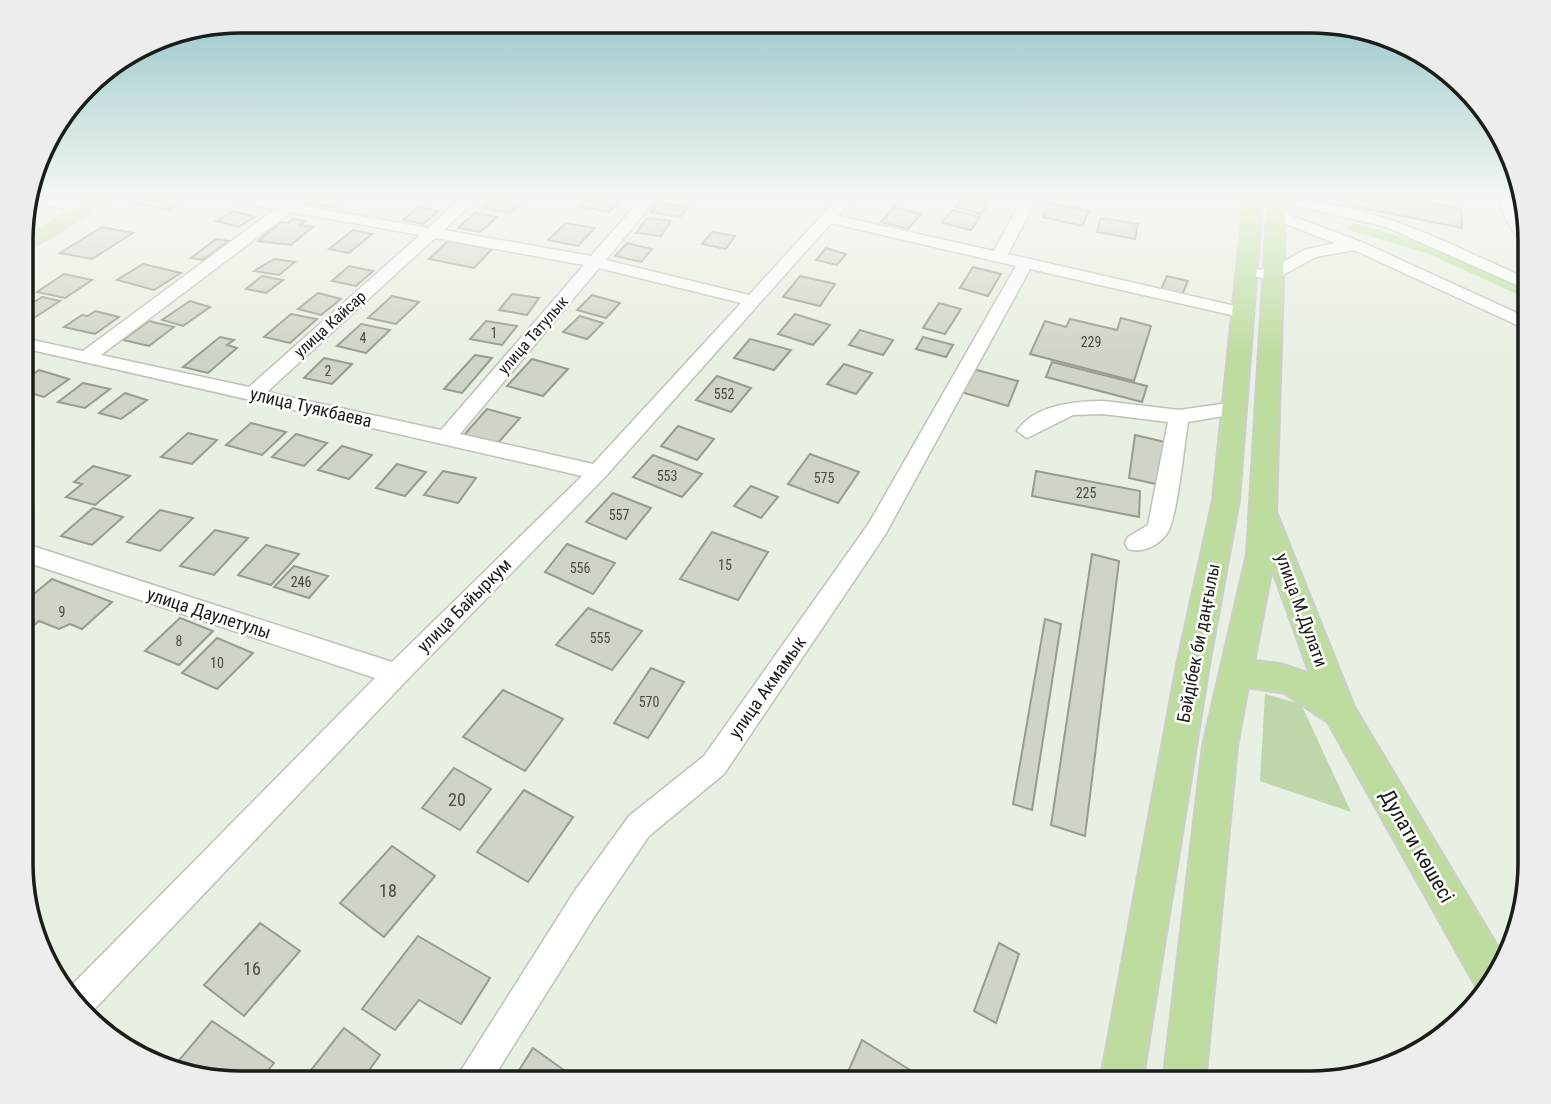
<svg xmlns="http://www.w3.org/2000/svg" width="1551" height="1104" font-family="'Roboto Condensed',sans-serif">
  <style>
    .green { fill: #bfd6aa }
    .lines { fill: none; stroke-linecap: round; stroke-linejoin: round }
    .canal { fill: #bddf9e; fill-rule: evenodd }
    .building { fill: #ced4c8; stroke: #969c90; stroke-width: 2 }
    .minor-casing { stroke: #bcc3b7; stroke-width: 3 }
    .major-casing { stroke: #cdcdcc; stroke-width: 4 }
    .minor { fill: #fff; fill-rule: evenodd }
    .major { fill: #bfdc9f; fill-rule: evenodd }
    .labels { text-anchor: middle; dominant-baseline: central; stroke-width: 5; stroke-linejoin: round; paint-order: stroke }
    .number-label { font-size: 14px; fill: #474b44 }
    .far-street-label { font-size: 16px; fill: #1a1d18; stroke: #fff }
    .street-label { font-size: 18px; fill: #1a1d18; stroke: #fff }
    .near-number-label { font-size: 18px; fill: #474b44 }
    .near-street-label { font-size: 21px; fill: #1a1d18; stroke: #fff }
    .rim { fill: none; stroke: #1a1d18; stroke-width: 3.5 }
  </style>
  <rect width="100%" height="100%" fill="#e8efe3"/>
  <!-- green -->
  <path class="green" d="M1265 694 1301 704 1351 812 1260 781Z"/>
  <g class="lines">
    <!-- canal -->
    <path class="canal" d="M1354 223 1439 248 1530 289V300L1429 254 1349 230 1347 227Z"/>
  </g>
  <!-- building -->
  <g class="building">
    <path d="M142 200H183L168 210 136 203Z"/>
    <path d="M314 200H341L332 207 310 203Z"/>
    <path d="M492 200H513L522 202 509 213 483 208Z"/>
    <path d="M585 200H620L609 212 579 206Z"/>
    <path d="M961 200H979L990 203 980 214 955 207Z"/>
    <path d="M1354 200H1416L1461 209 1462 228 1353 206Z"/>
    <path d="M659 202 688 207 680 217 651 212Z"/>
    <path d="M1050 203 1089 211 1082 226 1043 217Z"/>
    <path d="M419 207 439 211 423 224 403 220Z"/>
    <path d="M894 207 921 214 908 229 881 222Z"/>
    <path d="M952 210 980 217 971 230 942 223Z"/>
    <path d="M233 211 255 217 238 227 216 221Z"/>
    <path d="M475 213 497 217 480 232 458 228Z"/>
    <path d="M647 218 671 221 661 236 636 233Z"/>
    <path d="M1101 218 1138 224 1135 239 1097 232Z"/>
    <path d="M292 219 305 221 300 225 313 227 291 245 258 241 281 222 288 223Z"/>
    <path d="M566 223 595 228 578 246 548 240Z"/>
    <path d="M102 227 133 233 92 259 60 253Z"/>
    <path d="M353 230 372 234 349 253 329 249Z"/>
    <path d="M712 232 735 236 726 249 702 244Z"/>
    <path d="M216 239 229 241 203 260 191 258Z"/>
    <path d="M448 241 492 249 474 268 429 259Z"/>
    <path d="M627 243 652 249 641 262 615 256Z"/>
    <path d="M826 248 846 254 837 265 816 260Z"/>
    <path d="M274 259 295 262 279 275 254 271Z"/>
    <path d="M143 264 181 273 154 290 117 280Z"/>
    <path d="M349 266 373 271 356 286 332 281Z"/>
    <path d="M973 267 1001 274 988 296 960 288Z"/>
    <path d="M64 274 92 280 65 298 37 292Z"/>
    <path d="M262 276 283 280 266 293 246 289Z"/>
    <path d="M800 276 835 284 820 306 783 297Z"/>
    <path d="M1167 276 1188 281 1181 297 1160 292Z"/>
    <path d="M318 293 341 299 321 315 298 309Z"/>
    <path d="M512 294 539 298 527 315 499 310Z"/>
    <path d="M592 295 620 303 606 318 577 310Z"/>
    <path d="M392 296 419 302 396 324 368 318Z"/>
    <path d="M42 297 60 301 23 325V300L36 301Z"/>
    <path d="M190 301 210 307 183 326 162 320Z"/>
    <path d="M939 303 961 309 945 334 923 328Z"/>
    <path d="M95 311 119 317 95 334 64 327 82 315 88 316Z"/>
    <path d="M291 314 317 319 290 343 264 337Z"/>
    <path d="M795 314 830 325 813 345 778 334Z"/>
    <path d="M580 316 603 323 587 339 563 332Z"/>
    <path d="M1121 318 1151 326 1134 381 1030 354 1045 321 1066 327 1070 319 1117 330Z"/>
    <path d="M149 321 174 327 149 346 123 340Z"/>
    <path d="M486 321 517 326 502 345 470 339Z"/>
    <path d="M361 324 390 330 366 353 337 346Z"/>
    <path d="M860 330 893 340 883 355 849 345Z"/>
    <path d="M220 337 234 340 227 345 237 348 208 373 183 367Z"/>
    <path d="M923 337 953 345 946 357 916 349Z"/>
    <path d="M750 339 791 350 774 370 734 358Z"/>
    <path d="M475 355 492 358 462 393 444 389Z"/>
    <path d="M324 358 352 364 332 384 304 378Z"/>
    <path d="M532 359 568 369 543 396 507 386Z"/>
    <path d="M1052 362 1147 386 1142 402 1046 377Z"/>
    <path d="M844 364 872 373 856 394 827 384Z"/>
    <path d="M973 369 1018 381 1008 406 961 392Z"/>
    <path d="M39 370 69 379 44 397 23 391V381Z"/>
    <path d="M717 376 751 388 731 412 696 400Z"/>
    <path d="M83 383 110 389 85 408 58 402Z"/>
    <path d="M125 393 147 400 121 419 99 413Z"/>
    <path d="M487 409 520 418 497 444 464 435Z"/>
    <path d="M251 423 286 432 262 455 226 445Z"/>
    <path d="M678 426 714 439 697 460 661 446Z"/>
    <path d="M188 433 217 440 192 464 161 457Z"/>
    <path d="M296 434 327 443 304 466 272 457Z"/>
    <path d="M1135 435 1165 442 1160 485 1129 478Z"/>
    <path d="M342 446 372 455 349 479 318 470Z"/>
    <path d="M810 454 859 472 838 503 788 484Z"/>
    <path d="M653 455 702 474 682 497 633 477Z"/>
    <path d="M397 464 426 472 405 496 376 488Z"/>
    <path d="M93 466 130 476 95 505 66 497 82 484 74 482Z"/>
    <path d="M443 471 476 478 458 503 424 495Z"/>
    <path d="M1036 471 1140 491 1139 517 1032 496Z"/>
    <path d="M751 486 778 497 761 518 734 506Z"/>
    <path d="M613 493 651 508 626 539 586 522Z"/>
    <path d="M93 508 123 517 92 545 61 536Z"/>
    <path d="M160 510 193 518 160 551 127 542Z"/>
    <path d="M215 530 248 538 214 575 180 566Z"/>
    <path d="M712 532 768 552 738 600 680 579Z"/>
    <path d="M567 544 615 563 593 594 545 572Z"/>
    <path d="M266 545 299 554 271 585 238 575Z"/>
    <path d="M1092 554 1119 561 1085 836 1051 825Z"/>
    <path d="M294 566 328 576 309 598 274 587Z"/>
    <path d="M52 579 112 602 82 629 70 624 59 629 39 621 23 635V603Z"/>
    <path d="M588 608 642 631 612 670 556 645Z"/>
    <path d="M180 618 213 631 179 665 145 651Z"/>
    <path d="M1045 619 1061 624 1032 810 1013 804Z"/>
    <path d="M217 638 253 653 217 689 182 673Z"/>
    <path d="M651 668 684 682 648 738 614 723Z"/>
    <path d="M503 690 563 719 525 771 463 737Z"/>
    <path d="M454 768 491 789 460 830 422 808Z"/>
    <path d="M524 790 573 817 528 882 477 852Z"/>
    <path d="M392 846 435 876 384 937 340 903Z"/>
    <path d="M260 923 300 951 244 1016 204 985Z"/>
    <path d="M418 936 490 978 461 1024 419 1000 395 1030 362 1009Z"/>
    <path d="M999 943 1019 954 996 1023 974 1011Z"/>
    <path d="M212 1021 274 1063 258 1083H227L170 1071Z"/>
    <path d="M344 1028 380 1055 360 1083H301Z"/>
    <path d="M862 1040 931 1083H843Z"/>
    <path d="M533 1048 582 1083H511Z"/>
  </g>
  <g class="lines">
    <defs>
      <g id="minor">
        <path d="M35 200H63L93 209 86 213 37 203Z"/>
        <path d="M240 200H293L299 205 428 228 459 200H475L444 230 591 256 640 200H655L606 260 749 295 836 200H851L838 216 994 251 1022 200H1036L1008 254 1244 308 1253 313 1244 318 1030 269 885 535 724 774 649 836 596 914 490 1083H453L574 892 629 816 704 756 869 523 1016 266 831 223 605 477 405 682 88 1016 66 991 375 678 23 561V543L392 662 582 476 23 348V338L83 351 275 209 242 203ZM291 212 420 235 249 387 101 355ZM435 238 584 265 441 430 267 392ZM599 268 741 303 593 464 460 434Z"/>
        <path d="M1283 200C1370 200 1451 245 1530 280V291L1386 227 1285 203Z"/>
        <path d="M1499 200H1513L1530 230V245C1513 239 1504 215 1499 200Z"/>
        <path d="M1276 210 1364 243 1530 319V331L1354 250 1316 257 1273 280 1241 274V268L1270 270 1304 250 1335 243 1271 218V212Z"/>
        <path d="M1103 401 1179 410 1235 402 1245 408 1235 414 1188 422C1184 447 1178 510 1169 530 1162 544 1143 554 1128 549L1125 543 1128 537 1148 525 1168 422 1103 414 1073 415 1027 438 1017 431C1034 405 1075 401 1103 401Z"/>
      </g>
      <g id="major">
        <path d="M89 200H111L23 253V239Z"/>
        <path d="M1244 200H1262L1239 500 1209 665 1142 1083H1100L1177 665 1213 500Z"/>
        <path d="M1271 200H1289L1285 215 1276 512 1354 707 1505 959 1485 995 1480 993 1328 722 1285 693 1248 687 1237 746 1205 1083H1163L1203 746 1247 554 1267 215ZM1272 568 1310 674 1280 664 1254 661Z"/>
      </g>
    </defs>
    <!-- minor casing -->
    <use href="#minor" class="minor-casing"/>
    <!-- major casing -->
    <use href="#major" class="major-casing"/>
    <!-- minor -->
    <use href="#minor" class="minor"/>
    <!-- major -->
    <use href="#major" class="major"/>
  </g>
  <!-- sky -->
  <linearGradient id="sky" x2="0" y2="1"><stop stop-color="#97c5ca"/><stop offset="0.56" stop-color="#f5f8f2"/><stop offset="1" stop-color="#f5f8f2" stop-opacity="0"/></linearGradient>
  <rect width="1551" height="354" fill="url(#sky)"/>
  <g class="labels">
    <!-- number labels -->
    <g class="number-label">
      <text x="494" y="333">1</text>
      <text x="363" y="338">4</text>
      <text x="1091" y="342">229</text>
      <text x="328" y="371">2</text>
      <text x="724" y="394">552</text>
      <text x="667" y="476">553</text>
      <text x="824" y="478">575</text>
      <text x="1086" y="493">225</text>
      <text x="619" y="515">557</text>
      <text x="725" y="565">15</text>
      <text x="580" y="568">556</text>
      <text x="301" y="582">246</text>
      <text x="62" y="612">9</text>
      <text x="600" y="638">555</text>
      <text x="179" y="641">8</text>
      <text x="217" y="663">10</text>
      <text x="649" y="702">570</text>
    </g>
    <!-- far-street labels -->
    <g class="far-street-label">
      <text transform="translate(330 324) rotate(-42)">улица Кайсар</text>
      <text transform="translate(533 335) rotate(-49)">улица Татулык</text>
    </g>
    <!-- street labels -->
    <g class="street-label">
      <text transform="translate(311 407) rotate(13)">улица Туякбаева</text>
      <text transform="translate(464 605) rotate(-45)">улица Байыркум</text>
      <text transform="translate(1302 610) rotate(70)">улица М.Дулати</text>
      <text transform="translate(209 613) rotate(18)">улица Даулетулы</text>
      <text transform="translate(1198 643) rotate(-79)">Бәйдібек би даңғылы</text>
      <text transform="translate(767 687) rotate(-55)">улица Акмамык</text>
    </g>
    <!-- near-number labels -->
    <g class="near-number-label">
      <text x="457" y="799">20</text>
      <text x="388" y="890">18</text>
      <text x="252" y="968">16</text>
    </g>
    <!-- near-street labels -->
    <g class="near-street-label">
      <text transform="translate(1417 846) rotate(60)">Дулати көшесі</text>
    </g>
  </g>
  <!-- crop -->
  <path d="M0 0H1551V1104H0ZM241 33H1310A208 208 0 0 1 1518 241V863A208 208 0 0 1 1310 1071H241A208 208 0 0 1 33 863V241A208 208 0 0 1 241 33Z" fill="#ededed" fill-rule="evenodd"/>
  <path class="rim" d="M241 33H1310A208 208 0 0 1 1518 241V863A208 208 0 0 1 1310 1071H241A208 208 0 0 1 33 863V241A208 208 0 0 1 241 33Z"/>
</svg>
